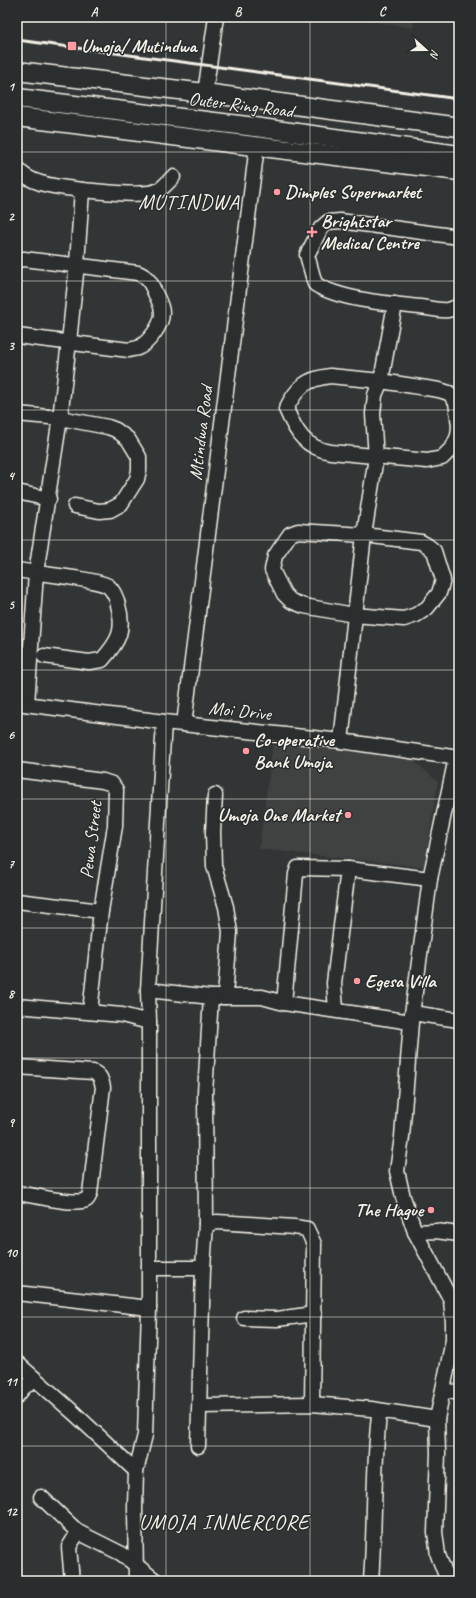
<svg xmlns="http://www.w3.org/2000/svg" width="476" height="1598" font-family="Caveat,sans-serif">
  <style>
    .built { fill: #404242 }
    .lines { fill: none; stroke-linecap: round; stroke-linejoin: round }
    .minor-casing { stroke: #f4f1e8; stroke-width: 17 }
    .major-casing { stroke: #f4f1e8; stroke-width: 21 }
    .minor { stroke: #2a2d2e; stroke-width: 14 }
    .major { stroke: #2a2d2e; stroke-width: 18 }
    .rail { stroke: #f4f1e8; stroke-width: 3 }
    .grid { fill: none; stroke: #f4f1e8; stroke-width: 1; stroke-opacity: 0.55 }
    .poi-dot { fill: #ff9aa2; stroke: #2a2d2e; stroke-width: 1.5 }
    .labels { text-anchor: middle; dominant-baseline: central; stroke-width: 3; stroke-linejoin: round; paint-order: stroke }
    .poi-label { font-size: 19px; font-weight: bold; fill: #f4f1e8; stroke: #2a2d2e; text-anchor: start }
    .street-label { font-size: 19px; fill: #f4f1e8; stroke: #2a2d2e }
    .quarter-label { font-size: 21px; letter-spacing: 1px; fill: #f4f1e8; stroke: #2a2d2e }
    .neatline { fill: none; stroke: #f4f1e8; stroke-width: 1.5 }
    .grid-label { font-size: 13px; text-anchor: middle; font-weight: bold; fill: #f4f1e8 }
  </style>
  <rect width="100%" height="100%" fill="#323535"/>
  <filter id="ink" filterUnits="userSpaceOnUse"><feTurbulence type="fractalNoise" baseFrequency=".025" numOctaves="2"/><feDisplacementMap in="SourceGraphic" scale="8" xChannelSelector="R" yChannelSelector="G"/><feConvolveMatrix kernelMatrix="1 2 1 2 8 2 1 2 1" color-interpolation-filters="sRGB"/></filter>
  <g filter="url(#ink)">
    <!-- built -->
    <g class="built">
      <path d="M345 17H415L413 28Z"/>
      <path d="M273 743 411 758 438 782 424 867 259 849Z"/>
    </g>
    <g class="lines">
      <defs>
        <g id="minor">
          <path d="M205 93 216 17"/>
          <path d="M17 168C30 186 61 187 82 190L77 264 69 342 60 418 36 573 27 704"/>
          <path d="M82 190C99 191 145 198 159 190 164 187 169 181 173 177"/>
          <path d="M459 237 340 221 328 222 321 228 307 255 315 284C340 300 390 304 420 307 429 308 439 311 448 310 452 309 456 308 459 305"/>
          <path d="M17 260 24 259 138 273C148 277 151 283 155 293 158 299 162 306 162 313 162 326 148 343 138 348 135 349 131 349 129 350L17 336"/>
          <path d="M330 376 381 381 439 390 449 393 456 402 459 426 458 436 453 447 442 458 427 461 331 452C305 448 296 432 286 409 297 387 306 379 330 376Z"/>
          <path d="M17 414 60 418 108 427 116 430 128 439 139 457V470L137 479 121 504 110 510 99 511 75 506"/>
          <path d="M17 492 49 499"/>
          <path d="M298 531 364 535 421 542 428 546 434 551 443 580 439 593 427 608 416 615 404 619 354 615 304 606 291 601 284 594 272 570 275 556 290 534Z"/>
          <path d="M17 570C33 573 97 579 108 586 113 590 117 599 118 605 125 630 119 641 102 660L89 662 44 656"/>
          <path d="M17 703 164 722 341 741 459 758"/>
          <path d="M184 724 257 146"/>
          <path d="M341 741 364 535 376 457 373 414 375 395 381 381 395 304"/>
          <path d="M17 770 103 781 112 784 116 790 115 826 101 911 90 1012"/>
          <path d="M215 795 213 832 214 866 226 907 230 932 225 997"/>
          <path d="M17 901 101 911"/>
          <path d="M148 990 211 997H262L284 1003 411 1022"/>
          <path d="M284 1003 296 874 298 868 348 869 430 879"/>
          <path d="M17 1006 122 1015 149 1022"/>
          <path d="M336 1010 334 983 348 869"/>
          <path d="M412 1013 459 1020"/>
          <path d="M17 1067 93 1072C100 1075 101 1079 103 1087L90 1193C89 1197 87 1201 82 1201 69 1204 32 1195 17 1193"/>
          <path d="M206 1224 205 1093 211 997"/>
          <path d="M415 1232 436 1231 459 1234"/>
          <path d="M149 1268H203"/>
          <path d="M17 1293 149 1308"/>
          <path d="M244 1318 277 1319 314 1314"/>
          <path d="M17 1363 74 1413 136 1471"/>
          <path d="M443 1390 459 1393"/>
          <path d="M17 1396 24 1387 36 1380"/>
          <path d="M200 1406 312 1404 371 1409 437 1419"/>
          <path d="M198 1446 203 1268 206 1224 217 1222 294 1227 307 1229 314 1244 312 1404"/>
          <path d="M41 1497 78 1532 122 1554 156 1581"/>
          <path d="M72 1581 69 1547 78 1532"/>
          <path d="M136 1581 135 1507 136 1471 145 1435 149 1308V1022L148 990 164 722"/>
          <path d="M371 1581C375 1526 373 1470 379 1415L385 1412"/>
          <path d="M448 1581 438 1555 435 1532 438 1453 437 1419 453 1340V1322L451 1300 415 1232 403 1197 397 1171 402 1137 411 1022 430 879 456 758"/>
        </g>
        <g id="major">
          <path d="M17 71 205 93 459 127"/>
          <path d="M17 98 247 126 459 155"/>
          <path d="M17 117 459 171"/>
        </g>
      </defs>
      <!-- minor casing -->
      <use href="#minor" class="minor-casing"/>
      <!-- major casing -->
      <use href="#major" class="major-casing"/>
      <!-- minor -->
      <use href="#minor" class="minor"/>
      <!-- major -->
      <use href="#major" class="major"/>
      <!-- rail -->
      <path class="rail" d="M17 40 459 99"/>
    </g>
  </g>
  <!-- grid -->
  <path class="grid" d="M166 17V1581M310 17V1581M17 152H459M17 281H459M17 410H459M17 540H459M17 670H459M17 799H459M17 928H459M17 1058H459M17 1188H459M17 1317H459M17 1446H459"/>
  <!-- markers -->
  <g class="poi-dot">
    <rect x="67" y="41" width="10" height="10" rx="2"/>
    <circle cx="277" cy="192" r="4"/>
    <path d="M310 226h4v4h4v4h-4v4h-4v-4h-4v-4h4z"/>
    <circle cx="246" cy="751" r="4"/>
    <circle cx="348" cy="815" r="4"/>
    <circle cx="357" cy="981" r="4"/>
    <circle cx="431" cy="1210" r="4"/>
  </g>
  <g class="labels">
    <!-- poi labels -->
    <g class="poi-label">
      <text x="81" y="46">Umoja/ Mutindwa</text>
      <text x="285" y="192">Dimples Supermarket</text>
      <text x="321" y="221">Brightstar<tspan x="321" dy="22">Medical Centre</tspan></text>
      <text x="254" y="740">Co-operative<tspan x="254" dy="22">Bank Umoja</tspan></text>
      <text x="340" y="815" text-anchor="end">Umoja One Market</text>
      <text x="365" y="981">Egesa Villa</text>
      <text x="423" y="1210" text-anchor="end">The Hague</text>
    </g>
    <!-- street labels -->
    <g class="street-label">
      <text transform="translate(241 105) rotate(7)">Outer Ring Road</text>
      <text transform="translate(201 433) rotate(-83)">Mtindwa Road</text>
      <text transform="translate(240 711) rotate(6)">Moi Drive</text>
      <text transform="translate(91 840) rotate(-83)">Pewa Street</text>
    </g>
    <!-- quarter labels -->
    <g class="quarter-label">
      <text x="189" y="202">MUTINDWA</text>
      <text x="224" y="1522">UMOJA INNERCORE</text>
    </g>
  </g>
  <!-- margin -->
  <rect width="476" height="1598" fill="none" stroke="#2a2d2e" stroke-width="44"/>
  <!-- north arrow -->
  <g transform="translate(426 50) rotate(111)" stroke="#2a2d2e" stroke-width="3" paint-order="stroke">
  <path d="M0-3L7 15L0 10L-7 15Z" fill="#f4f1e8"/>
  <text y="-6" font-size="11" font-weight="bold" text-anchor="middle" fill="#f4f1e8">N</text>
  </g>
  <rect x="22" y="22" width="432" height="1554" class="neatline"/>
  <g class="grid-label">
    <text x="94" y="16">A</text>
    <text x="238" y="16">B</text>
    <text x="382" y="16">C</text>
    <text x="11" y="91">1</text>
    <text x="11" y="221">2</text>
    <text x="11" y="350">3</text>
    <text x="11" y="480">4</text>
    <text x="11" y="609">5</text>
    <text x="11" y="739">6</text>
    <text x="11" y="868">7</text>
    <text x="11" y="998">8</text>
    <text x="11" y="1127">9</text>
    <text x="11" y="1257">10</text>
    <text x="11" y="1386">11</text>
    <text x="11" y="1516">12</text>
  </g>
</svg>
